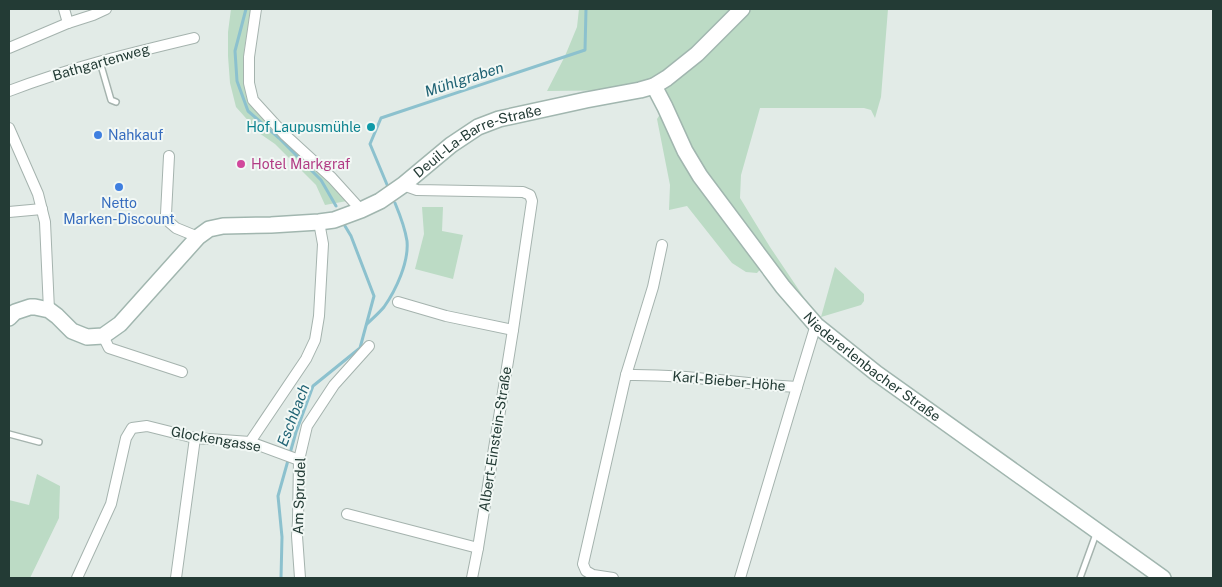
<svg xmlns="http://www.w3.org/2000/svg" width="1222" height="587" font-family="'Public Sans',sans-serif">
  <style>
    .green { fill: #bcdbc5 }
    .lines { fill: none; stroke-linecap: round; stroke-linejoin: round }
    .stream { stroke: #8cc1ce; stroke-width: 3 }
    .lane-casing { stroke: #a5b3ae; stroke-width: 8 }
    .street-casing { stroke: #a5b3ae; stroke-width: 12 }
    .secondary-casing { stroke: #a1b6af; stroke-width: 18 }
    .lane { stroke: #fff; stroke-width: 5 }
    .street { stroke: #fff; stroke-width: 10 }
    .secondary { stroke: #fff; stroke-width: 15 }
    .culture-dot { fill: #0f9aa8; stroke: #f2f8f5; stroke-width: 2 }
    .shop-dot { fill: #3f7fe0; stroke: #f2f8f5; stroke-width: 2 }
    .hotel-dot { fill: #d1479c; stroke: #f2f8f5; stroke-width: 2 }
    .labels { text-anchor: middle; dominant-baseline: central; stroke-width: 4; stroke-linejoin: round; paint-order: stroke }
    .street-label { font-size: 14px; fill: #233b35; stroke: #f2f8f5 }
    .culture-label { font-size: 14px; fill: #0d838f; stroke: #f2f8f5; text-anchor: end }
    .shop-label { font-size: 14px; fill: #366cbe; stroke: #f2f8f5; text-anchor: start }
    .hotel-label { font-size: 14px; fill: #b23c85; stroke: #f2f8f5; text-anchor: start }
    .water-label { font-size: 15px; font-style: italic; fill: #206374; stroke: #f2f8f5 }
  </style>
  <rect width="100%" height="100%" fill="#e2ebe7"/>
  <!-- green -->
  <g class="green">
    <path d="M231 9H251L244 51 243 81 250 105 303 154 347 201 325 205 316 185 275 144 259 133 236 107 230 83 228 56V32Z"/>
    <path d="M579 9H888L881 97 875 118 871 110 864 108H760L741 175 740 198 770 247 805 299 821 317 835 267 864 294V301L861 305 821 317 816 325 765 264 757 273 746 272 732 263 687 206 669 210 670 185 657 119 665 107 654 86 640 90 547 91 565 56 577 27Z"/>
    <path d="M422 207H443L442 231 463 235 453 279 415 269 424 234Z"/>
    <path d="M37 474 60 486 59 518 30 578H9V500L29 505Z"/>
  </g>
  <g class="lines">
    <!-- stream -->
    <g class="stream">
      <path d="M246 9 235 51 237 81 248 111 279 138 321 180 336 206"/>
      <path d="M388 187 370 144 381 118 585 50 586 9"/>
      <path d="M367 324C373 318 379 313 384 307 396 290 409 262 407 241 405 228 400 215 395 203"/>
      <path d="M281 578 282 537 278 496 296 432 313 386 360 348 374 296 351 236 345 226"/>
    </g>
    <defs>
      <g id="lane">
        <path d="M100 62 111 100 116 102"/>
        <path d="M9 434 39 442"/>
        <path d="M1080 578 1096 534"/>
      </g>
      <g id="street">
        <path d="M64 9 68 23"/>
        <path d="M256 9 249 57V83L253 100 284 134 332 178 361 210"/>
        <path d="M9 48 68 23 93 15 106 9"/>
        <path d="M9 91C69 68 131 53 194 38"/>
        <path d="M9 128 38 194 45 222 49 310"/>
        <path d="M169 156 166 214 169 222 176 228 198 237"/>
        <path d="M403 185 417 190 523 192 530 195 532 201 513 330 478 548 472 578"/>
        <path d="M9 212 42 209"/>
        <path d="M398 302 446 316 513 330"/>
        <path d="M103 336 109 348 182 372"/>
        <path d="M626 375C678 374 731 382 782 386L797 387 814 331 816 325"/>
        <path d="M250 442 306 359 315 340 319 316 323 244 319 222"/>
        <path d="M347 514 478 548"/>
        <path d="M77 578 111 504 126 438 132 428 147 426 195 438 250 442 299 460"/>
        <path d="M176 578 195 438"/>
        <path d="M300 578 297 536 298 521 299 460 307 426 334 385 369 346"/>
        <path d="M613 578 593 575 586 571 583 564 626 375 653 287 662 245"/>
        <path d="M740 578 797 387"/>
      </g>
      <g id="secondary">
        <path id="s1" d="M654 86 665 107 685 151 700 176 783 287 816 325 876 373 1163 578"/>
        <path id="s2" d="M9 318 15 312 30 307H35L49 310 57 316 72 331 87 337 103 336 120 324 198 237 209 229 223 226 271 225 319 222 334 220 361 210 380 201 403 185 451 145 478 127 499 119 586 100 640 90 654 86 667 78 697 54 742 9"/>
      </g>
    </defs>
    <!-- lane casing -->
    <use href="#lane" class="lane-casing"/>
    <!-- street casing -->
    <use href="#street" class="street-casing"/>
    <!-- secondary casing -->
    <use href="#secondary" class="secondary-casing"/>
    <!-- lane -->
    <use href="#lane" class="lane"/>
    <!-- street -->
    <use href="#street" class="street"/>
    <!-- secondary -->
    <use href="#secondary" class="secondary"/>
  </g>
  <!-- markers -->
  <circle class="culture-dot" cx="371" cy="127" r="5"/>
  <g class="shop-dot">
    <circle cx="98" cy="135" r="5"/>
    <circle cx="119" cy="187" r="5"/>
  </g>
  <circle class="hotel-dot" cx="241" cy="164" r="5"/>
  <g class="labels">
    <!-- street labels -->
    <g class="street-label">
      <text transform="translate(101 62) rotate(-16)">Bathgartenweg</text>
      <text stroke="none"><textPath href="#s2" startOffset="550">Deuil-La-Barre-Straße</textPath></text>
      <text stroke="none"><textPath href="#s1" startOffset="360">Niedererlenbacher Straße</textPath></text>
      <text transform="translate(729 381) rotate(5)">Karl-Bieber-Höhe</text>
      <text transform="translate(216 439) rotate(10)">Glockengasse</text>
      <text transform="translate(495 439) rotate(-81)">Albert-Einstein-Straße</text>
      <text transform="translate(299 496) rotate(-88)">Am Sprudel</text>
    </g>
    <!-- culture labels -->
    <g class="culture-label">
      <text x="361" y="127">Hof Laupusmühle</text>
    </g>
    <!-- shop labels -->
    <g class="shop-label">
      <text x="108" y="135">Nahkauf</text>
      <text x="119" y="203" text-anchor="middle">Netto<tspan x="119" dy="16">Marken-Discount</tspan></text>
    </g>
    <!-- hotel labels -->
    <g class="hotel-label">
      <text x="251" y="164">Hotel Markgraf</text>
    </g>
    <!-- water labels -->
    <g class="water-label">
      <text transform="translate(464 79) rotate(-18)">Mühlgraben</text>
      <text transform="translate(293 415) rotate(-69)">Eschbach</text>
    </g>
  </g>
  <!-- border -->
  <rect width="1222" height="587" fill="none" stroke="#233b35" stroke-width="20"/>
</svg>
